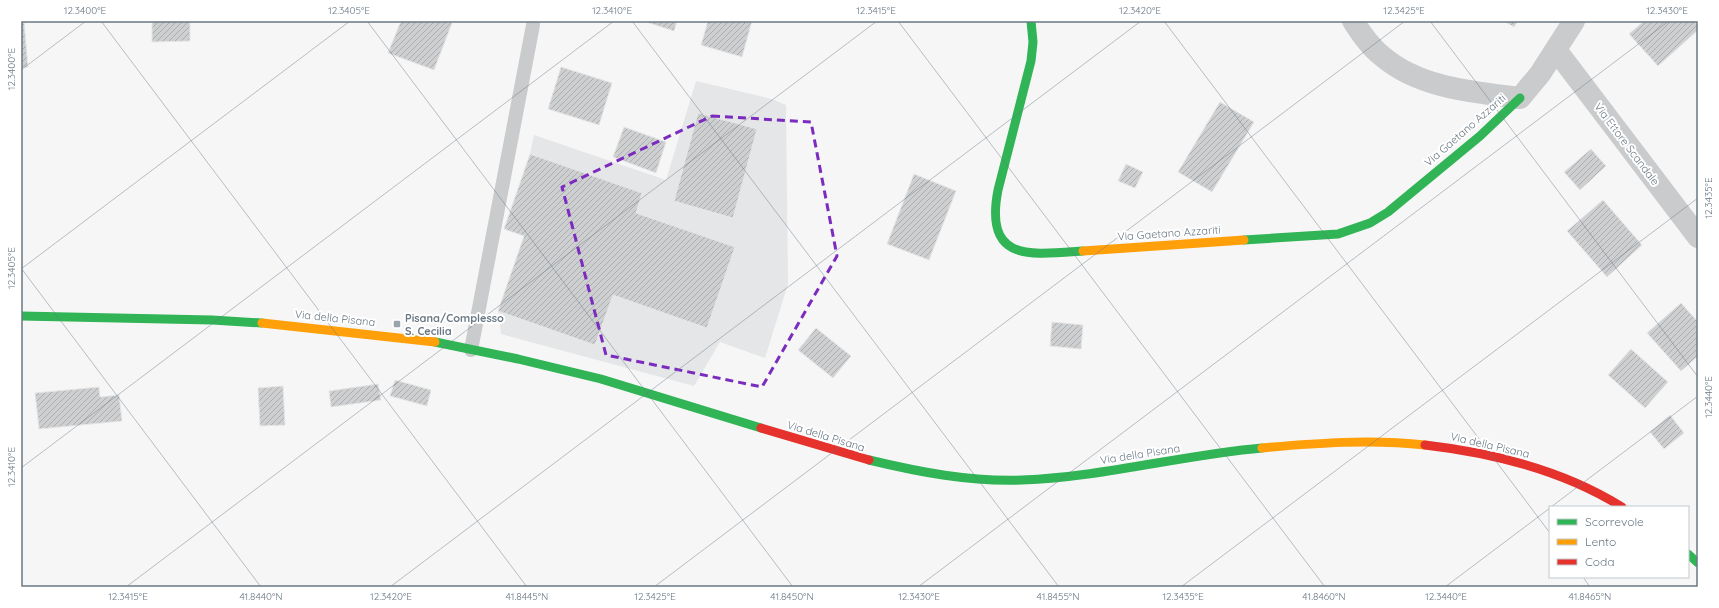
<svg xmlns="http://www.w3.org/2000/svg" width="1719" height="608" font-family="Quicksand,sans-serif">
  <style>
    .built { fill: #e5e6e7 }
    .building { fill: url(#building-hatch); stroke: #e6e6e6 }
    .lines { fill: none; stroke-linecap: round; stroke-linejoin: round }
    .lane { stroke: #c9cbcc; stroke-width: 14 }
    .street { stroke: #c9cbcc; stroke-width: 22 }
    .fast { stroke: #30b455; stroke-width: 9 }
    .slow { stroke: #ff9f0a; stroke-width: 9 }
    .jam { stroke: #e5322d; stroke-width: 9 }
    .marked { fill: none; stroke: #7b2cbf; stroke-width: 3; stroke-dasharray: 8 5; stroke-linejoin: round }
    .ticks { fill: none; stroke: #697884; stroke-width: 1; stroke-opacity: 0.45 }
    .poi-dot { fill: #9aa4ac; stroke: #fff; stroke-width: 1.5 }
    .labels { text-anchor: middle; dominant-baseline: central; stroke-width: 4; stroke-linejoin: round; paint-order: stroke }
    .street-label { font-size: 11px; fill: #697884; stroke: #fff }
    .poi-label { font-size: 11px; font-weight: bold; fill: #697884; stroke: #fff; text-anchor: start }
    .neatline { fill: none; stroke: #697884; stroke-width: 1.5 }
    .ticks-label { font-size: 10px; text-anchor: middle; fill: #697884 }
  </style>
  <defs>
    <pattern id="building-hatch" width="6" height="6" patternUnits="userSpaceOnUse"><rect width="6" height="6" fill="#cecfd0"/><path d="M-1 1l2-2M0 6l6-6M5 7l2-2" fill="none" stroke="#abadae"/></pattern>
  </defs>
  <rect width="100%" height="100%" fill="#f6f6f6"/>
  <!-- built -->
  <path class="built" d="M696 81 772 99 786 105 788 284 765 358 720 342 694 386 501 334 498 311 524 236 504 229 530 154 534 135 666 180Z"/>
  <!-- building -->
  <g class="building">
    <path d="M21 21H24L28 67 21 68Z"/>
    <path d="M152 21H190V41L152 42Z"/>
    <path d="M401 21H447L452 23 434 70 388 53Z"/>
    <path d="M643 21H677L674 31Z"/>
    <path d="M708 21H752L742 57 701 45Z"/>
    <path d="M1504 21H1518L1514 27Z"/>
    <path d="M1644 21H1694L1698 25V30L1658 66 1629 34Z"/>
    <path d="M561 67 612 83 599 125 548 109Z"/>
    <path d="M1220 102 1254 122 1212 192 1178 172Z"/>
    <path d="M698 113 757 129 733 218 674 201Z"/>
    <path d="M624 127 666 142 656 173 613 157Z"/>
    <path d="M1591 149 1606 166 1580 190 1564 172Z"/>
    <path d="M530 154 642 193 636 213 735 247 707 328 613 295 595 345 498 311 524 236 504 229Z"/>
    <path d="M1126 164 1143 172 1135 188 1118 181Z"/>
    <path d="M914 174 956 191 929 260 887 244Z"/>
    <path d="M1603 200 1642 245 1607 277 1567 231Z"/>
    <path d="M1681 303 1698 322V356L1681 371 1647 333Z"/>
    <path d="M1052 322 1083 325 1081 349 1050 346Z"/>
    <path d="M816 328 851 356 833 378 798 350Z"/>
    <path d="M1631 349 1668 382 1645 408 1608 375Z"/>
    <path d="M395 380 431 390 427 406 390 396Z"/>
    <path d="M378 384 381 400 331 407 329 391Z"/>
    <path d="M283 386 285 425 260 426 258 388Z"/>
    <path d="M99 387 100 397 119 395 122 421 39 429 35 393Z"/>
    <path d="M1670 415 1684 433 1664 449 1650 432Z"/>
  </g>
  <g class="lines">
    <!-- lane -->
    <path class="lane" d="M471 350 533 25"/>
    <!-- street -->
    <g class="street">
      <path d="M1353 21C1361 33 1370 47 1382 56 1419 88 1473 92 1520 98L1540 74 1574 21"/>
      <path d="M1556 50 1698 237"/>
    </g>
    <!-- fast -->
    <g class="fast">
      <path d="M1031 21 1033 42 1031 61 998 190C984 262 1029 255 1083 251"/>
      <path d="M1244 240 1338 234 1370 223 1388 212 1480 136 1520 98"/>
      <path d="M21 316 212 320 262 323"/>
      <path d="M435 342 518 359 601 379 761 428"/>
      <path d="M869 460C919 472 970 482 1022 480 1103 477 1182 455 1262 448"/>
      <path d="M1688 554 1698 563"/>
    </g>
    <!-- slow -->
    <g class="slow">
      <path d="M1083 251 1244 240"/>
      <path d="M262 323 435 342"/>
      <path d="M1262 448C1316 443 1371 439 1425 445"/>
    </g>
    <!-- jam -->
    <g class="jam">
      <path d="M761 428 869 460"/>
      <path d="M1425 445C1494 453 1563 470 1622 507"/>
    </g>
  </g>
  <!-- marked area -->
  <path class="marked" d="M712 116 811 122 837 256 762 387 606 355 562 187Z"/>
  <!-- ticks -->
  <path class="ticks" d="M101 21 527 587M367 21 793 587M632 21 1059 587M898 21 1325 587M1164 21 1550 533M1430 21 1698 377M1696 21 1698 24M21 70 86 21M21 268 261 587M21 269 350 21M21 468 614 21M1551 507 1698 396M1583 577 1590 587M126 587 877 21M390 587 1141 21M654 587 1405 21M918 587 1669 21M1181 587 1698 198M1445 587 1550 508"/>
  <!-- markers -->
  <rect class="poi-dot" x="393" y="320" width="8" height="8" rx="2"/>
  <g class="labels">
    <!-- street labels -->
    <g class="street-label">
      <text transform="translate(1465 130) rotate(-41)">Via Gaetano Azzariti</text>
      <text transform="translate(1627 144) rotate(53)">Via Ettore Scandale</text>
      <text transform="translate(1169 233) rotate(-4)">Via Gaetano Azzariti</text>
      <text transform="translate(335 318) rotate(6)">Via della Pisana</text>
      <text transform="translate(826 436) rotate(17)">Via della Pisana</text>
      <text transform="translate(1490 445) rotate(13)">Via della Pisana</text>
      <text transform="translate(1140 454) rotate(-9)">Via della Pisana</text>
    </g>
    <!-- poi labels -->
    <g class="poi-label">
      <text x="405" y="318">Pisana/Complesso<tspan x="405" dy="13">S. Cecilia</tspan></text>
    </g>
  </g>
  <!-- border -->
  <rect width="1719" height="608" fill="none" stroke="#ffffff" stroke-width="44"/>
  <!-- legend -->
  <rect x="1549" y="506" width="140" height="72" fill="#ffffff" stroke="#c3c9ce"/>
  <rect x="1557" y="519" width="20" height="6" fill="#30b455" stroke="#c3c9ce"/>
  <text x="1585" y="526" font-size="12" fill="#697884">Scorrevole</text>
  <rect x="1557" y="539" width="20" height="6" fill="#ff9f0a" stroke="#c3c9ce"/>
  <text x="1585" y="546" font-size="12" fill="#697884">Lento</text>
  <rect x="1557" y="559" width="20" height="6" fill="#e5322d" stroke="#c3c9ce"/>
  <text x="1585" y="566" font-size="12" fill="#697884">Coda</text>
  <rect x="22" y="22" width="1675" height="564" class="neatline"/>
  <g class="ticks-label">
    <text x="85" y="14">12.3400°E</text>
    <text x="349" y="14">12.3405°E</text>
    <text x="612" y="14">12.3410°E</text>
    <text x="876" y="14">12.3415°E</text>
    <text x="1140" y="14">12.3420°E</text>
    <text x="1404" y="14">12.3425°E</text>
    <text x="1667" y="14">12.3430°E</text>
    <text transform="translate(11 69) rotate(-90)" y="4">12.3400°E</text>
    <text transform="translate(1708 198) rotate(-90)" y="4">12.3435°E</text>
    <text transform="translate(11 268) rotate(-90)" y="4">12.3405°E</text>
    <text transform="translate(1708 397) rotate(-90)" y="4">12.3440°E</text>
    <text transform="translate(11 467) rotate(-90)" y="4">12.3410°E</text>
    <text x="128" y="600">12.3415°E</text>
    <text x="261" y="600">41.8440°N</text>
    <text x="391" y="600">12.3420°E</text>
    <text x="527" y="600">41.8445°N</text>
    <text x="655" y="600">12.3425°E</text>
    <text x="792" y="600">41.8450°N</text>
    <text x="919" y="600">12.3430°E</text>
    <text x="1058" y="600">41.8455°N</text>
    <text x="1183" y="600">12.3435°E</text>
    <text x="1324" y="600">41.8460°N</text>
    <text x="1446" y="600">12.3440°E</text>
    <text x="1590" y="600">41.8465°N</text>
  </g>
</svg>
